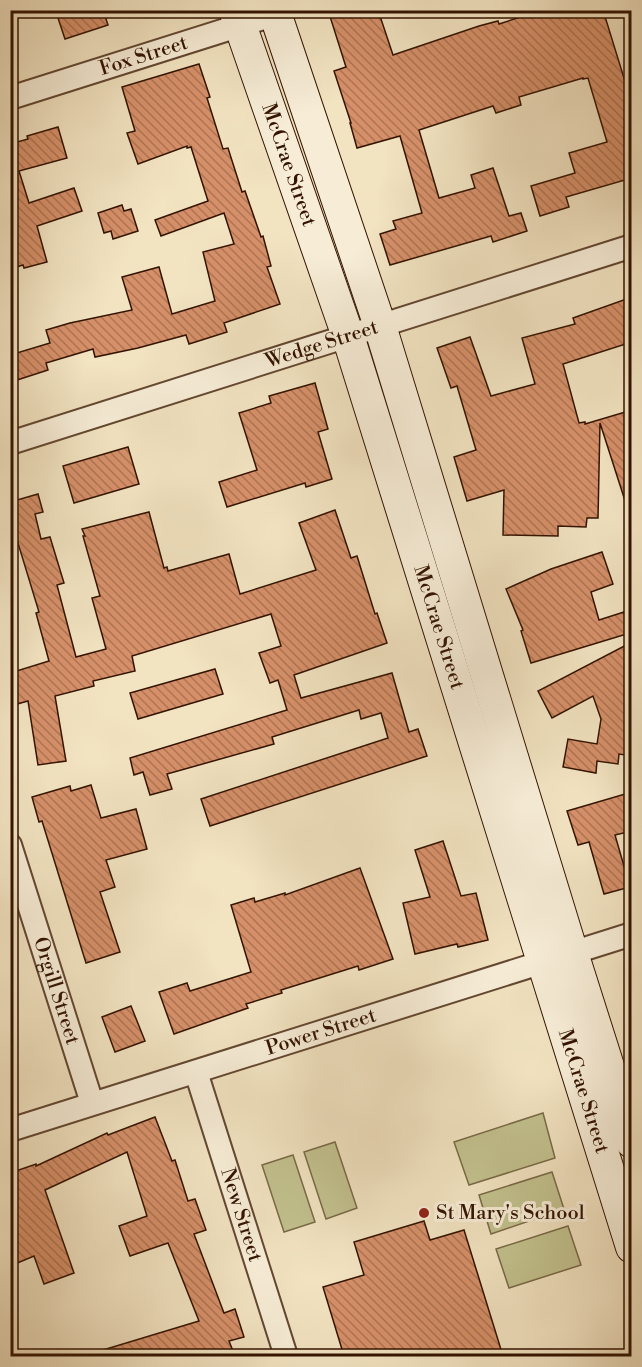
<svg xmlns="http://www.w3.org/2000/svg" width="642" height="1367" font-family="'Libre Bodoni',serif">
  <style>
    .grass { fill: #c2c18e; stroke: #7a6a48; stroke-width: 1.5 }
    .building { fill: url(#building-back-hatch); stroke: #331301; stroke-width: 1.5 }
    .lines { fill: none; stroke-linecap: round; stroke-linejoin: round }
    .minor-casing { stroke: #634731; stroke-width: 26 }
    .secondary-casing { stroke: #331301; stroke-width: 34 }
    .minor { stroke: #f7edd7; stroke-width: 22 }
    .secondary { stroke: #f7edd7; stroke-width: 32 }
    .poi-dot { fill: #8f2418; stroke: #f7edd7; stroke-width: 2 }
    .labels { text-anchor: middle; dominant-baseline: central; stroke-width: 6; stroke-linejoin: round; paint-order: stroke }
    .street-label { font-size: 20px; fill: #331301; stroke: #f7edd7 }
    .poi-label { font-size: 20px; fill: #331301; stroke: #f7edd7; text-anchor: start }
  </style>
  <defs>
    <pattern id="building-back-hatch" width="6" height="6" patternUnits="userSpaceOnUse" patternTransform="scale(1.5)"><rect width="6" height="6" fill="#d69069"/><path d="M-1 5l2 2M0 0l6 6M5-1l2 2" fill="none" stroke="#ae7454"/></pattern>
  </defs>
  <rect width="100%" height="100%" fill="#f2e3c1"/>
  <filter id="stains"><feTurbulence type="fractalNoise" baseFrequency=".00333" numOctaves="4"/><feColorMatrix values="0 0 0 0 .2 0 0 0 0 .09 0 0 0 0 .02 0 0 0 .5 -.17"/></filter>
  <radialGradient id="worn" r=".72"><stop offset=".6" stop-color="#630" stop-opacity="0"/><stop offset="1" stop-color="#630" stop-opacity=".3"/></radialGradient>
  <!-- grass -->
  <g class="grass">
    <path d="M543 1113 555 1158 469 1185 454 1142Z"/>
    <path d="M335 1142 357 1208 326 1219 304 1152Z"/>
    <path d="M293 1155 315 1222 284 1232 262 1165Z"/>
    <path d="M552 1172 564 1209 491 1234 479 1195Z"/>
    <path d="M568 1226 581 1265 509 1288 496 1249Z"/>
  </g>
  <!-- building -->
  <g class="building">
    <path d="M70 10H103L108 25 65 39 58 18 71 14Z"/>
    <path d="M328 10H378L393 55 479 26 498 21 499 24 542 10H603L632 104V178L566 197 569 207 540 216 531 186 575 173 569 153 607 142 588 78 583 79V78L519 97 521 105 496 113 493 106 419 130 439 198 475 188 471 175 493 168 509 216 521 213 527 231 493 242 491 236 390 265 380 234 396 229 393 221 422 213 400 136 357 148 350 123H351L334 71 346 67Z"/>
    <path d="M199 64 210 97 207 98 223 149 228 148 242 192 245 191 261 237 263 236 271 266 267 267 280 304 224 323 227 332 189 344 186 335 138 348 95 357 93 349 46 363 48 370 14 381 10 372V355L50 343 46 330 70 323 132 310 122 277 159 267 172 314 215 301 203 252 234 244 224 213 161 236 155 220 208 201 191 147 187 148V146L138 164 127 133 135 131 122 87Z"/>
    <path d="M58 127 67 158 19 171 29 203 74 188 82 211 37 226 47 262 24 268 23 265 10 269V144L28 139 27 136Z"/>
    <path d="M122 205 124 211 131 209 138 231 113 239 111 231 104 233 98 213Z"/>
    <path d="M632 297V342L563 364 579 423 585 422V424L632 410V509L628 510 600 423 598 518H587L586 527 558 526V536L503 535 504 490 467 501 454 457 476 450 457 386 451 388 437 348 470 337 491 396 535 384 522 338 575 324 573 318Z"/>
    <path d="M315 383 328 429 318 432 332 479 306 487 305 483 227 507 219 482 257 470 239 413 271 403 269 396Z"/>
    <path d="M128 447 139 484 74 503 63 466Z"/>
    <path d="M38 494 43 512 35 514 41 539 50 537 64 583 57 585 76 657 106 649 92 598 100 596 83 536H85L82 529 149 512 164 568 167 567 168 571 229 554 240 594 316 570 299 523 335 510 351 558 357 556 375 614 377 613 387 643 294 675 301 698 392 673 409 732 418 729 427 756 210 826 201 799 388 738 381 713 361 719 359 710 272 737 274 744 167 774 172 789 150 795 143 772 134 775 130 758 287 710 278 680 270 683 259 653 281 646 271 614 132 656 135 671 93 681 94 686 55 696 66 761 38 765 28 701 10 706V673L49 661 36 613 39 612 10 517V502Z"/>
    <path d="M602 552 613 584 591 592 599 620 624 612 630 633 531 663 521 631 523 630 506 589 551 569Z"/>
    <path d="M632 642V756L619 754 618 764 597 761 596 773 563 767 568 739 597 744 601 719 593 696 552 718 538 691Z"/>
    <path d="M215 669 223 694 138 719 130 693Z"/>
    <path d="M91 785 101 818 136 809 147 849 106 860 115 887 100 892 120 952 86 963 42 821 39 822 32 797 70 786 71 791Z"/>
    <path d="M632 792V831L615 835 630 887 604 894 589 842 578 845 567 811Z"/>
    <path d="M443 841 461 896 476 893 488 940 458 947 457 944 415 954 403 903 430 897 415 850Z"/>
    <path d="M360 868 393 959 359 970 358 966 281 990 282 993 246 1004 248 1008 174 1034 159 992 187 983 190 991 251 972 231 905 254 898 255 902 285 893V895Z"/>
    <path d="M131 1006 145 1041 115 1052 102 1017Z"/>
    <path d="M155 1117 172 1161 175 1160 188 1201 195 1199 206 1230 194 1234 224 1313 235 1309 244 1337 229 1341 235 1356H94L93 1353 199 1321 168 1243 130 1256 119 1226 147 1216 127 1152 45 1190 74 1273 44 1284 34 1256 10 1266V1173L36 1164V1166L107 1133 108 1135Z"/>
    <path d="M424 1221 430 1240 464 1230 503 1356H344L323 1287 364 1275 354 1242Z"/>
  </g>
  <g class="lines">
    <defs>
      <g id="minor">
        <path id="s1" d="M10 98 276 14"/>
        <path id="s2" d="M10 443 632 246"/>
        <path id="s3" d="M10 845 92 1103"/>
        <path id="s4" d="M196 1072 286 1356"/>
        <path id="s5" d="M10 1130 632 934"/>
      </g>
      <g id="secondary">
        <path id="s6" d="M235 10 348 336 632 1247"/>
        <path d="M274 10 380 326 572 953 632 1142"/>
      </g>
    </defs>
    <!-- minor casing -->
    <use href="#minor" class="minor-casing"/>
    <!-- secondary casing -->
    <use href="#secondary" class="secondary-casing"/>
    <!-- minor -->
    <use href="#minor" class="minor"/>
    <!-- secondary -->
    <use href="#secondary" class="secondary"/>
  </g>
  <!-- markers -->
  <circle class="poi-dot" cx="424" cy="1213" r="6"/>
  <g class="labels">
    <!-- street labels -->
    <g class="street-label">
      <text stroke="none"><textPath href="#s1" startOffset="140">Fox Street</textPath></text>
      <text stroke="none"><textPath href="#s6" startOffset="164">McCrae Street</textPath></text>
      <text stroke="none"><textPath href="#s2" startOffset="327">Wedge Street</textPath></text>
      <text stroke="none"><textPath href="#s6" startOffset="650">McCrae Street</textPath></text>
      <text stroke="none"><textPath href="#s3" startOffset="153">Orgill Street</textPath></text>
      <text stroke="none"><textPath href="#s5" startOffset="326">Power Street</textPath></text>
      <text stroke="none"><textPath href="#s6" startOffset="1136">McCrae Street</textPath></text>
      <text stroke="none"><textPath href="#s4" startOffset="150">New Street</textPath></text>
    </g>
    <!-- poi labels -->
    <g class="poi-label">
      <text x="436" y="1213">St Mary's School</text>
    </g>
  </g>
  <!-- margin -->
  <rect width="642" height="1367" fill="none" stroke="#f2e3c1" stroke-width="36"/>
  <rect x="12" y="12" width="618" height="1343" fill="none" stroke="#331301" stroke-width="3"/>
  <rect x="18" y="18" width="606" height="1331" fill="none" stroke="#331301" stroke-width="1.5"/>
  <rect width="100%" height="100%" filter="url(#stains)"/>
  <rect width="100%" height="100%" fill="url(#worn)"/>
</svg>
